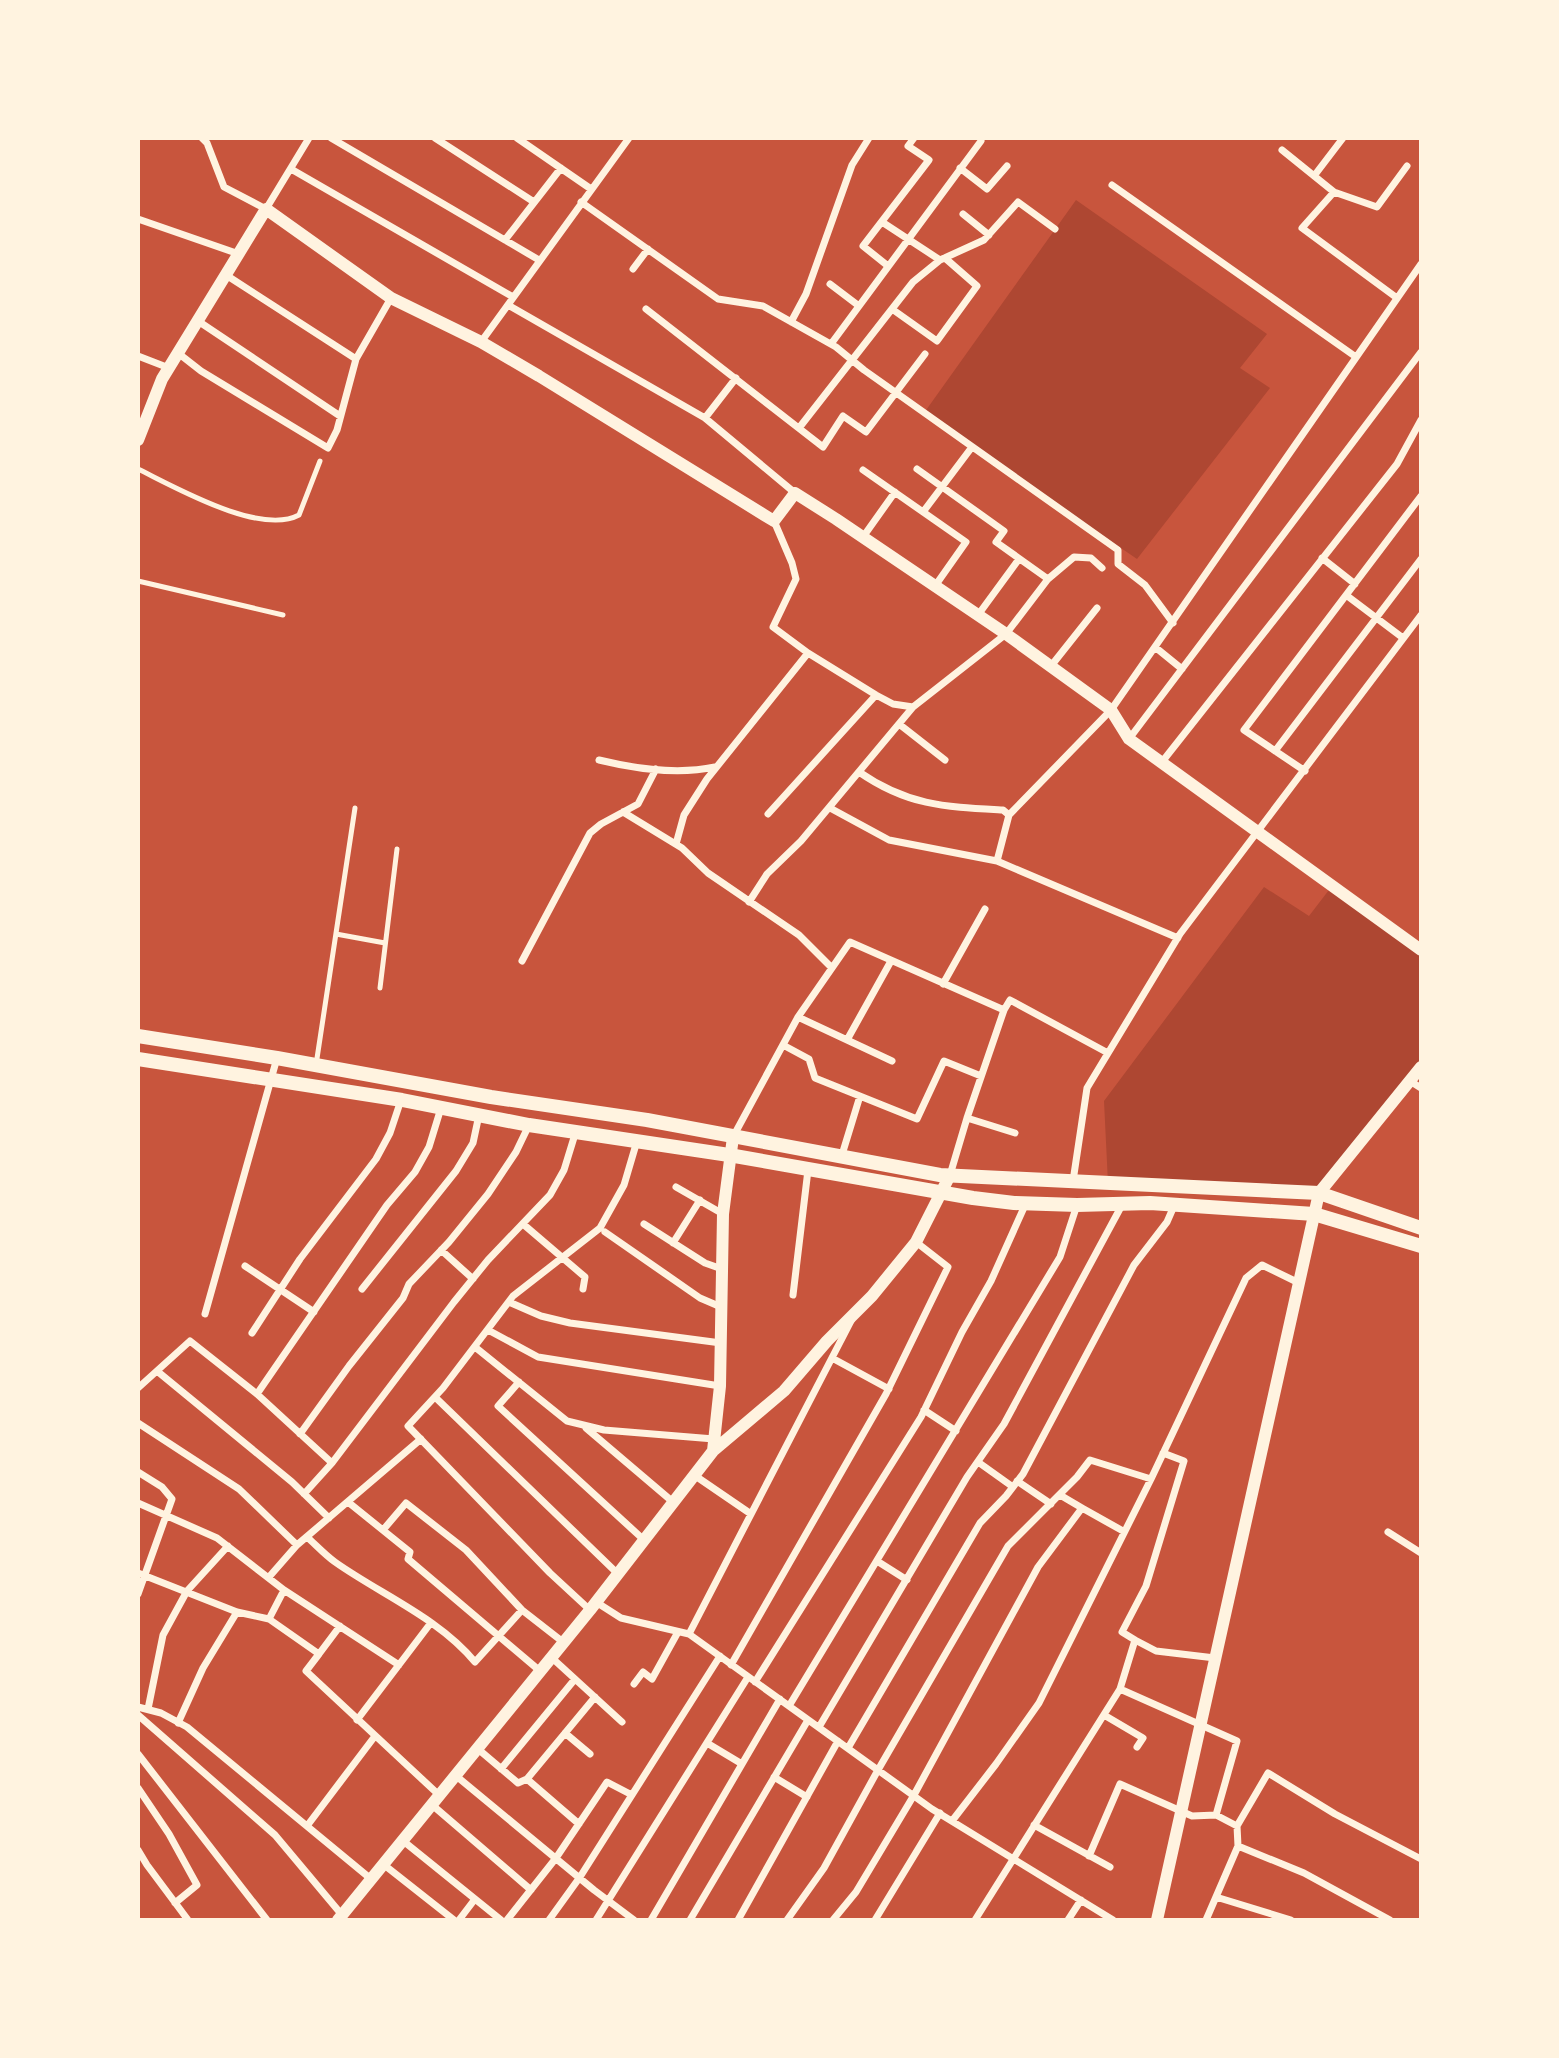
<svg xmlns="http://www.w3.org/2000/svg" width="1559" height="2058" font-family="Poppins,sans-serif">
  <rect width="100%" height="100%" fill="#c8553d"/>
  <path fill="#ae4732" d="M1076,200L1267,334L1240,368L1270,388L1137,559L924,413Z
    M1332,886L1421,950V1067L1319,1193L1108,1183L1104,1101L1264,887L1309,916Z"/>
  <g fill="none" stroke-linecap="round" stroke-linejoin="round">
    <path stroke="#fff3e0" stroke-width="5" d="M138,469C175,487 260,536 299,515L320,461
      M138,581L283,615
      M336,934L385,943
      M380,988L397,849
      M316,1065L355,808"/>
    <path stroke="#fff3e0" stroke-width="7" d="M202,138L207,143L224,187L266,209L309,138
      M331,138L539,260
      M435,138L534,202
      M517,138L591,189
      M1282,150L1334,192
      M960,168L987,189L1007,166
      M291,169L513,297
      M1314,176L1343,138
      M1112,185L1356,357
      M581,202L718,299L763,306L836,347L864,370L1118,550V564L1145,585L1173,623
      M963,214L989,235
      M138,219L239,254
      M882,222L940,260
      M505,240L561,168
      M888,266L863,246L929,160L908,146L914,138
      M633,269L648,249
      M226,275L356,359
      M830,284L859,306
      M1397,298L1302,228L1334,192L1377,207L1407,166
      M508,305L705,418L795,493
      M646,309L823,447L843,416L866,432L925,354
      M892,309L937,341L977,286L945,258
      M198,321L340,416
      M791,322L806,294L852,165L869,138
      M481,342L629,138
      M831,344L981,141
      M178,353L201,371L328,448L337,430L356,359L391,298
      M138,356L169,368
      M705,418L736,378
      M799,428L913,282L940,260L984,240L1018,202L1055,229
      M917,469L1004,531L996,542L1048,579
      M863,470L966,542L935,586
      M923,512L972,447
      M774,521L792,563L796,579L773,627L808,653L876,695L893,704L913,707L1006,634L1048,579L1074,557L1091,558L1102,568
      M863,537L895,492
      M1322,558L1355,584
      M1346,595L1403,638
      M978,615L1019,559
      M1155,647L1182,669
      M1051,666L1097,608
      M899,724L945,760
      M1129,739L1421,352
      M1275,751L1421,559
      M599,760C636,769 677,775 715,767
      M1162,762L1397,464L1421,420
      M1305,771L1244,730L1421,496
      M859,772C908,806 946,807 1003,810L1009,815
      M830,808L889,840L997,861L1178,938
      M623,812L682,848L708,873L799,935L832,968
      M768,814L876,695
      M676,844L684,815L707,779L808,653
      M997,861L1009,815L1111,710L1421,264
      M749,902L767,874L801,841L913,707
      M522,961L590,833L601,824L638,804L656,769
      M943,984L985,909
      M1004,1010L1010,1000L1108,1053
      M798,1017L892,1061
      M847,1040L891,961
      M783,1045L809,1059L815,1078L917,1119L944,1061L981,1076
      M1410,1081L1421,1088
      M967,1118L1015,1133
      M733,1137L798,1017L850,942L1004,1010L967,1118L950,1175
      M841,1158L860,1096
      M1073,1181L1087,1088L1180,934L1421,615
      M676,1187L723,1214
      M523,1224L585,1277L583,1289
      M644,1224L705,1263L722,1269
      M605,1232L700,1298L721,1307
      M673,1243L700,1200
      M441,1250L473,1279
      M245,1266L314,1312
      M362,1289L456,1171L473,1143L479,1115
      M793,1295L808,1170
      M509,1302L541,1316L570,1323L721,1343
      M205,1314L277,1058
      M488,1330L538,1357L720,1386
      M252,1333L300,1259L376,1159L390,1133L401,1100
      M475,1347L567,1421L604,1430L714,1439
      M832,1358L889,1389
      M157,1371L292,1482L329,1518
      M519,1382L498,1406L644,1540
      M138,1388L190,1341L257,1394L332,1463L304,1494
      M257,1394L387,1205L415,1172L429,1147L441,1108
      M435,1397L618,1574
      M924,1410L956,1431
      M138,1423L239,1489L297,1545
      M586,1428L673,1502
      M300,1434L349,1366L403,1298L409,1284L449,1242L488,1194L516,1152L529,1125
      M978,1462L1013,1487
      M332,1463L454,1302L488,1260L550,1195L564,1170L576,1131
      M138,1472L162,1487L172,1499L138,1594
      M694,1475L751,1514
      M1017,1481L1051,1504
      M348,1502L410,1552L408,1559L540,1671
      M138,1503L217,1538L284,1590L399,1665
      M1082,1508L1123,1531
      M383,1530L406,1503L466,1550L522,1610L563,1642
      M1388,1532L1421,1553
      M307,1537C316,1545 325,1555 335,1562C380,1594 439,1618 475,1662L522,1610
      M877,1561L907,1580
      M138,1573L237,1612L269,1619
      M269,1577L297,1545L421,1439
      M284,1590L269,1619L319,1654L306,1671L439,1795
      M596,1602L621,1618L689,1634L932,1809L1113,1920
      M590,1610L550,1573L408,1426L443,1388L513,1296L600,1228L624,1185L637,1141
      M689,1634L851,1321
      M1135,1640L1156,1651L1215,1658
      M319,1654L340,1626
      M551,1657L622,1722
      M731,1665L886,1394L948,1267L916,1242
      M755,1682L921,1417L962,1332L991,1281L1026,1203
      M634,1684L643,1672L652,1679L678,1632
      M1120,1689L1237,1741L1216,1815
      M789,1706L1060,1257L1077,1205
      M138,1707L161,1713L187,1727L371,1879
      M148,1709L163,1635L187,1591L228,1546
      M138,1715L275,1835L342,1915
      M1104,1715L1143,1738L1137,1747
      M357,1720L430,1624
      M178,1723L203,1668L237,1612
      M819,1727L967,1477L1004,1424L1122,1205
      M565,1733L590,1754
      M707,1743L742,1764
      M848,1748L980,1523L1006,1496L1023,1474L1134,1265L1167,1222L1174,1206
      M478,1749L518,1783L527,1779L579,1824
      M138,1754L267,1920
      M501,1769L575,1679
      M455,1775L594,1890L634,1920
      M774,1777L807,1797
      M527,1779L595,1697
      M138,1788L169,1834L197,1885L175,1903
      M431,1804L531,1890
      M952,1821L996,1764L1039,1703L1151,1479L1246,1278L1262,1265L1299,1283
      M1034,1825L1110,1867
      M307,1826L375,1736
      M402,1840L501,1920
      M1238,1846L1304,1873L1390,1920
      M138,1850L147,1865L188,1920
      M1089,1856L1120,1784L1192,1816L1216,1815L1237,1826
      M383,1864L454,1920
      M1216,1897L1291,1920
      M459,1920L475,1899
      M507,1920L556,1858L607,1782L632,1795
      M549,1920L580,1877L720,1656
      M596,1920L748,1677
      M651,1920L780,1699
      M690,1920L808,1720
      M738,1920L838,1741
      M787,1920L824,1868L878,1770L1008,1546L1077,1477L1090,1460L1151,1479
      M833,1920L856,1892L914,1795L1038,1567L1082,1508L1060,1495
      M875,1920L940,1813
      M975,1920L1120,1689L1135,1640L1122,1632L1146,1586L1184,1461L1163,1453
      M1068,1920L1081,1900
      M1206,1920L1238,1846L1237,1826L1268,1773L1335,1814L1421,1859"/>
    <path stroke="#fff3e0" stroke-width="12" d="M138,440L162,379L266,209L391,298L481,342L539,376L774,521L795,493L836,519L1006,634L1111,710L1129,739L1421,950
      M713,1451L784,1391L827,1341L872,1296L916,1242L950,1175
      M338,1920L590,1610L713,1451L720,1386L723,1214L733,1137
      M1157,1920L1319,1193L1421,1067"/>
    <path stroke="#fff3e0" stroke-width="14" d="M138,1036L277,1058L491,1097L647,1120L940,1175L1319,1193L1421,1228
      M138,1059L402,1100L529,1125L729,1155L973,1198L1014,1203L1077,1205L1150,1203L1314,1214L1421,1246"/>
  </g>
  <rect width="1559" height="2058" fill="none" stroke="#fff3e0" stroke-width="280"/>
</svg>
